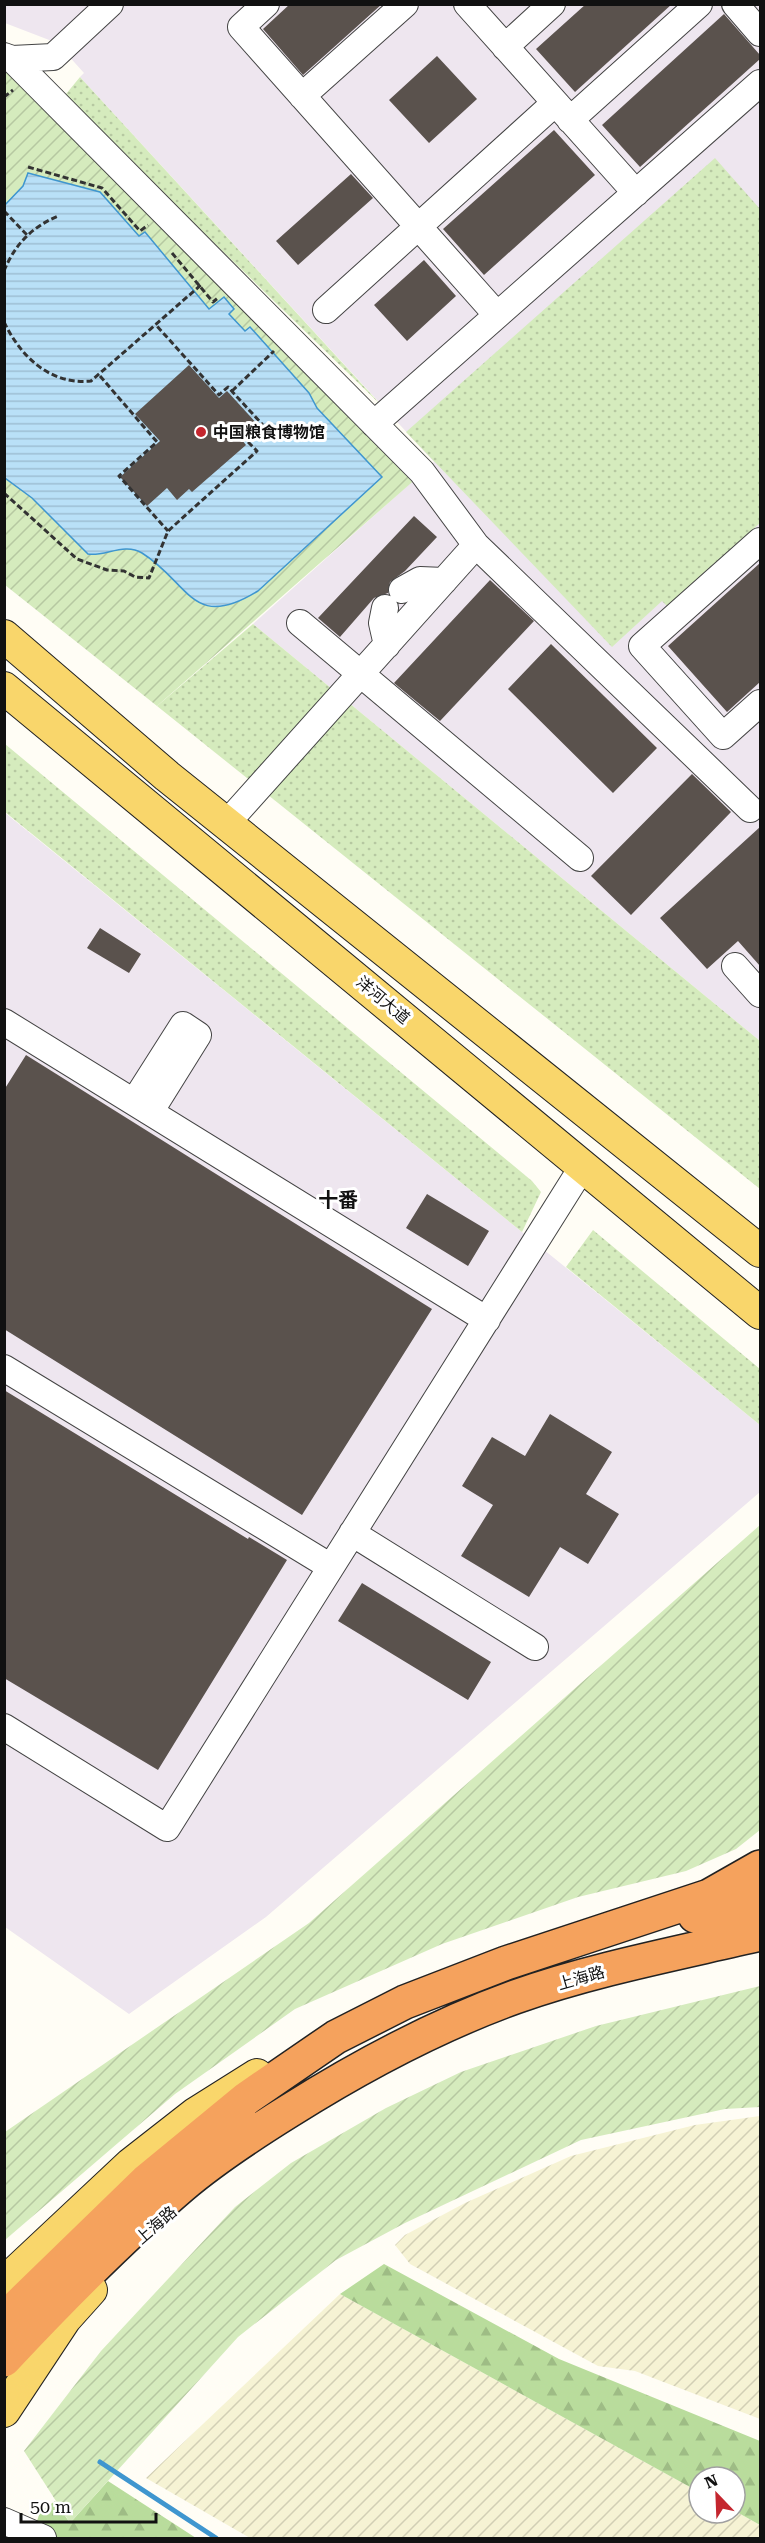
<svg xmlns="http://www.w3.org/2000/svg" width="765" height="2543" font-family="'Roboto Serif','Noto Sans SC',serif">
  <defs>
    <pattern id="farmland-furrows" width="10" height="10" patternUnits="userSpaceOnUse" patternTransform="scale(1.5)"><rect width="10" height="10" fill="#f6f3d4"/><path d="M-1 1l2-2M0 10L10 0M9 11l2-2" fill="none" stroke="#d2cfb5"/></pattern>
    <pattern id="grass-dots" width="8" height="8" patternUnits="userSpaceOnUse" patternTransform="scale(1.5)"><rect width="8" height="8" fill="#d5ebbd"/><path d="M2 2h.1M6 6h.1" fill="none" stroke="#b6c8a1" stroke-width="1.8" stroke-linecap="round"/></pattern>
    <pattern id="forest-firs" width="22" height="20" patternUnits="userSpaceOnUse" patternTransform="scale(1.5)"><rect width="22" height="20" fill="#b9dc9c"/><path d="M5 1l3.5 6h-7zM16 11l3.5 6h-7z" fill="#9ebc85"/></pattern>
    <pattern id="garden-furrows" width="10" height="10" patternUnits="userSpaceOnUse" patternTransform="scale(1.5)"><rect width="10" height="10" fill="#d5ebbd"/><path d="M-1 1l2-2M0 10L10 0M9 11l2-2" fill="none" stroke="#b6c8a1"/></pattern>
    <pattern id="water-rules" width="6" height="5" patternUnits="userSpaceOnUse" patternTransform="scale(1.5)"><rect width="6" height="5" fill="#b9e0f7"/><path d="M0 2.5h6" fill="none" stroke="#9ebfd3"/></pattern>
  </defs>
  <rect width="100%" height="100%" fill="#fffdf5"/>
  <path fill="#eee6ef" d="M4,5H760V1041L253,624L434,462L80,77L84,73L57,43L5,23Z
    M4,812L760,1425V1492L266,1917L129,2014L5,1927Z"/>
  <path fill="url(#farmland-furrows)" d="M760,2116V2419L635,2371L598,2366L410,2264L395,2245L405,2235L465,2203L571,2156L695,2125Z
    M340,2294L699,2492V2513L735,2511L760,2525V2538H250L146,2478Z"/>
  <path fill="url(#grass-dots)" d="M80,77L382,406L69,102L66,94Z
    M715,158L760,209V523L667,606L662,601L612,647L406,432Z
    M253,624L760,1041V1189L157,706Z
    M5,744L532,1181L541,1192L522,1232L5,812Z
    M593,1230L760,1369V1425L566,1267Z"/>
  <path fill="url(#forest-firs)" d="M384,2264L559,2359L760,2441V2525L735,2511V2477H699V2492L340,2294Z
    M108,2481L196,2538H58L44,2532L36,2524L40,2512L55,2501L70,2523Z"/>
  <path fill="url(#garden-furrows)" d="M4,71L14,77L418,477L157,706L5,585Z
    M760,1525V1830L736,1849L686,1871L578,1897L442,1944L295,2009L175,2094L5,2240V2132L309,1923Z
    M760,1986V2107L725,2109L581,2140L405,2223L336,2260L238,2337L70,2523L24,2451L101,2351L235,2207L291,2163L386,2108L461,2072L596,2026Z"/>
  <path fill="url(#water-rules)" stroke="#3f96cf" stroke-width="1.5" d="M28,173L100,192L139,236L145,232L209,309L224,297L234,309L229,314L245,331L250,327L309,393L317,408L382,477L258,591C192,632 190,583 142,553C124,542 105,557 88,554L32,498L5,478L4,206L23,186Z"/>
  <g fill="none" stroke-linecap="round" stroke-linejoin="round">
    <path stroke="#3f96cf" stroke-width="5" d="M100,2462L216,2538"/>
  </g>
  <path fill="#5a524d" d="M290,4H382L303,75L263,29Z
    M586,4H672L575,92L536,49Z
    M724,14L760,55V59L640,167L602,125Z
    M437,56L477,99L429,143L389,100Z
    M554,130L595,175L484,275L443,229Z
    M351,174L373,198L298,265L276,241Z
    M424,260L456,296L407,341L374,305Z
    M189,365L219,398L227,391L258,425L242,440L246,445L192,492L189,489L177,500L167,488L147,506L120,477L160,441L135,414Z
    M414,516L437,537L405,571L390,582L388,593L374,598L340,637L318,618Z
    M760,563V682L727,712L668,646Z
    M490,580L534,621L440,721L394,683Z
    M551,644L657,748L613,793L508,689Z
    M692,774L731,812L631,915L591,876Z
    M760,827V966L738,941L707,969L660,918Z
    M100,928L141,954L129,973L87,948Z
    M26,1055L432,1309L302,1515L4,1329V1090Z
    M427,1194L489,1231L468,1266L406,1228Z
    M4,1390L248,1539L249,1537L287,1560L158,1770L4,1678Z
    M550,1414L612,1452L586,1494L619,1514L588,1564L560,1547L529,1597L461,1556L493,1505L462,1486L492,1437L525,1456Z
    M362,1583L491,1662L468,1700L338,1621Z"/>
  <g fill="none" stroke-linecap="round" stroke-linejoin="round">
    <g stroke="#444" stroke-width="28">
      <path id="minor" d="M266,4L241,27L497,315
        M467,4L636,193
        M735,4L760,33
        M505,47L552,4
        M4,56L12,59L53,57L110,4
        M12,59L422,472L476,545L750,809
        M302,96L405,4
        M570,120L699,4
        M326,310L555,103
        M374,424L760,83
        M760,541L642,646L723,736L760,703
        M402,590L420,580L444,581
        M385,608L382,623L387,645
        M300,623L580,858
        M226,824L476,545
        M735,966L760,994
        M4,1022L487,1320
        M134,1102L183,1025L198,1035L150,1112
        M4,1368L331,1567
        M352,1533L535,1647
        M4,1727L167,1828L583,1166
        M4,2521L43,2538"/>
    </g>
    <g stroke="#222" stroke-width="34">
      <path id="major" d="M4,636L167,776L760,1251
        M4,688L760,1313
        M4,2283L131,2164L195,2114L257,2075
        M4,2411L65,2319L91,2290"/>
    </g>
    <g stroke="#222" stroke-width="36">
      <path id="highway" d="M695,1916L760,1901
        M4,2319L146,2181L247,2098L336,2037L405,2002L506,1963L709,1896L760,1867
        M4,2360C61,2299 119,2240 182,2186C215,2158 252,2134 289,2111C362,2065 435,2026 515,1997C594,1969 679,1953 760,1934"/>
    </g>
    <path stroke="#333" stroke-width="3" stroke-dasharray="6 3" stroke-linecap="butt" d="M4,97L13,90
      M28,167L102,188L140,231L148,225
      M4,211L27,235
      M172,253L213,302L219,297
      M4,271C15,244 32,227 58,216
      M100,376L157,442L119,476L168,531
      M232,391L274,351
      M4,493L77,559L107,570L124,571L135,577L149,578L168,531L257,451L246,440L262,424L228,387L219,395L156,325"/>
    <use href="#minor" stroke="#fff" stroke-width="26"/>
    <use href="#major" stroke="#f9d66b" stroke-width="32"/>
    <use href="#highway" stroke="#f5a25d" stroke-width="33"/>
    <path stroke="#333" stroke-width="3" stroke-dasharray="6 3" stroke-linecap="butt" d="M4,322C21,357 50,385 91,381L202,284"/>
  </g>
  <circle fill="#c4262e" stroke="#fff" stroke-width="2" cx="201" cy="432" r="6"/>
  <g text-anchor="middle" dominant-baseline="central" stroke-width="6" stroke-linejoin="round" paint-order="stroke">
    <g font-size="16" font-weight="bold" fill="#111" stroke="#fff" text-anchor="start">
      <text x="213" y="432">中国粮食博物馆</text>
    </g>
    <g font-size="16" fill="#111" stroke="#fff">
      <text transform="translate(383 1000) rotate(40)">洋河大道</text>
      <text transform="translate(581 1978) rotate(-16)">上海路</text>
      <text transform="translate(156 2225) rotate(-41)">上海路</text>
    </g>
    <g font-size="20" font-weight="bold" fill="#111" stroke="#fff">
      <text x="338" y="1200">十番</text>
    </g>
  </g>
  <rect width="765" height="2543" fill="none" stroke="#111111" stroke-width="12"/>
  <g transform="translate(717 2495) rotate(337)"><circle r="28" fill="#ffffff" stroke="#a0a0a0" stroke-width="1.5"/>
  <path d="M0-4.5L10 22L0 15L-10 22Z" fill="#c4262e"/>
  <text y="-9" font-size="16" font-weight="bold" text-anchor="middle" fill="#111111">N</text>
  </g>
  <path d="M21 2513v9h135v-9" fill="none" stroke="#111111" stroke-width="3"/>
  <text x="30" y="2513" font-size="18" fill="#111111" stroke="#ffffff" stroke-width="4.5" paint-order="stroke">50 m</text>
</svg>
